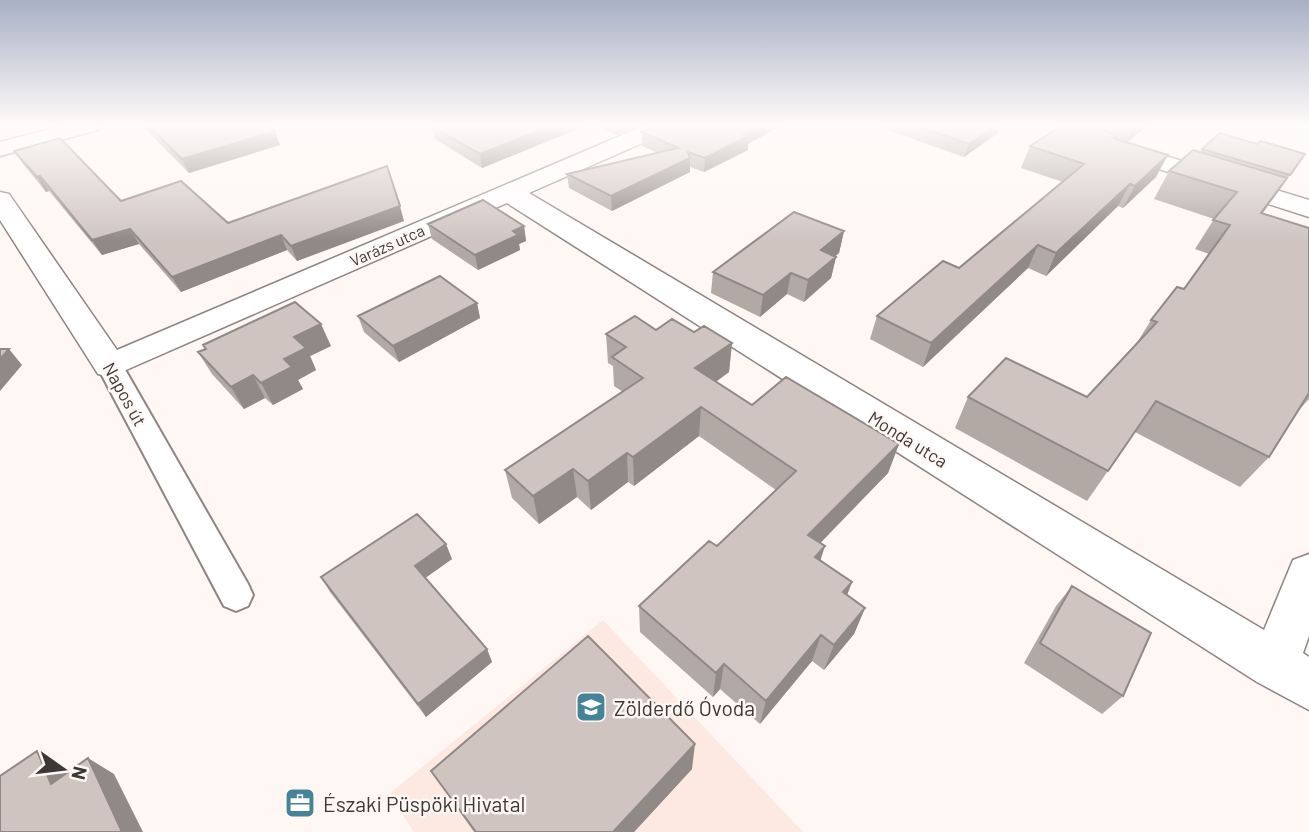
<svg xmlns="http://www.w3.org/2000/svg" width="1309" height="832" font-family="Barlow,sans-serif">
  <rect width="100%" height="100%" fill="#fef7f4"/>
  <path fill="#fde9e2" d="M603,620L803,832H414L389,794Z"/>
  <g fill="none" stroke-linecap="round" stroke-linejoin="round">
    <g stroke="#8e8480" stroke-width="4">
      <path id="pedestrian" d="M110,357L119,360L123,366L248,584L253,595L248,606L236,611L224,606L97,366L101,360Z"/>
    </g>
    <g stroke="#8e8480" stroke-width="3">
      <path id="minor" d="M65,125H101L98,130L0,156V142Z
        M646,125H675L672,130L529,193L1264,630L1293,560L1309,554V636L1303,653L1309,657V710L1257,682L507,203L110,377L98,374L0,220V192L9,194L117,350Z
        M1117,141L1309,200V217L1109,153L1105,148L1109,143Z"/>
    </g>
    <use href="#pedestrian" fill="#fff" fill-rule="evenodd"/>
    <use href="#minor" fill="#fff" fill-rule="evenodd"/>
  </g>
  <path fill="#b2a9a5" d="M143,125H267L280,145L189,173L145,129Z
    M434,125H580V128L482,168L435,139L431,126Z
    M594,125H640L616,135Z
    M873,125H1001L998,133L964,157Z
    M1063,125H1149L1127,142L1116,138L1115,139L1156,177L1123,208L1118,206L1046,276L1028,268L923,367L870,339L877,316L959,268L1063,182L1021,168L1030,146Z
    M642,132L748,144V150L704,172L690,167V172L612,211L569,188L567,174L658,153L642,146Z
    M1257,144L1305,154L1263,213L1309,228V399L1298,411L1269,457L1240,487L1135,432L1087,501L955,428L968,397H1087L1135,346L1151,320L1184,289L1209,254L1195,249L1214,219L1154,199L1169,171L1200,153L1202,149Z
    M14,151L121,201L228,223L404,221L297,261L287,250L181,292L139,244L102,255L49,191L46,192L24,165Z
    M428,224L524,226L526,241L519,244L520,250L478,270L432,239Z
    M844,231L839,253L835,256L836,257L831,278L804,302L787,294L760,317L711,293L713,272Z
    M477,303L480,318L399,362L364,332L358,316Z
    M656,330L694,332L732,343L729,372L716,382L752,405L899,444L888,473L820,543L821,560L852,582L847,595L865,608L854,634L824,670L812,661L760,724L720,689L713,697L640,632L639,606L717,546L776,490L699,436L634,486L628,482L591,510L577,497L539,524L512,498L505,470L623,392L614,386L613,366L608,363L606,334Z
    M203,345L331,346L310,356L316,370L298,380L303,389L273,405L265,398L244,409L212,374L198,352L205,349Z
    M452,559L425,578L487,649L492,662L426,717L330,592L321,577Z
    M1072,586L1123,696L1102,714L1024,663L1056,606Z
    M692,769L634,832H474L431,771Z"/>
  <path fill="#918986" d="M553,125H580V128L482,168L480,154Z
    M616,125H640L616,135Z
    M760,125H783L748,144V150L704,172L705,158Z
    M996,125H1001L998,133L964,157L969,144Z
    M1135,125H1149L1127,142Z
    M275,131L280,145L189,173L182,159Z
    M1168,155L1156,177L1123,208L1135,186Z
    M690,158V172L612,211L611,196Z
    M40,176L49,191L46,192L37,177Z
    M1130,184L1118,206L1046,276L1056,253Z
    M400,206L404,221L297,261L291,246Z
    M524,226L526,241L519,244L520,250L478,270L475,255L513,231Z
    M130,229L139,244L102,255L92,240Z
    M844,231L839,253L817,272L821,250Z
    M281,235L287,250L181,292L172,277Z
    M1038,245L1028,268L923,367L931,343Z
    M836,257L831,278L804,302L808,280Z
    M791,273L787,294L760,317L763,295Z
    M477,303L480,318L399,362L393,346Z
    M321,324L331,346L310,356L316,370L298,380L303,389L273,405L261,383L284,359L294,337Z
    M732,343L729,372L694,397L695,368Z
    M9,349L22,365L0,391V359Z
    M253,375L265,398L244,409L231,387Z
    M701,407L699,436L634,486L633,457Z
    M899,444L888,473L801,563L808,535Z
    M627,453L628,482L591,510L588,481Z
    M573,469L577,497L539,524L533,496Z
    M446,544L452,559L421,581L415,566Z
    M825,546L816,574L815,557Z
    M852,582L842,608L843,592Z
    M865,608L854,634L824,670L834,645Z
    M821,635L812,661L760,724L766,701Z
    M487,649L492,662L426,717L418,704Z
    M724,664L720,689L713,697L716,673Z
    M695,744L692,769L634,832H613Z
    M37,751L66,767L79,799L51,784Z
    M88,758L114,774L143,832H122Z"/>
  <path fill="#cfc4c0" stroke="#918986" stroke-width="2" d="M148,125H267L275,131L182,159Z
    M434,125H553L480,154L431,126Z
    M660,125H760L743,134L749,136L705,158L688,152L690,158L611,196L567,174L678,148L642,132Z
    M914,125H996L969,144Z
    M1063,125H1091L1092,127L1117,135L1113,138L1168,155L1135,186L1130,184L1056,253L1038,245L931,343L877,316L943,261L959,268L1084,164L1030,146Z
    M1220,133L1257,144L1261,141L1305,154L1290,175L1202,149Z
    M60,138L121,201L181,181L228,223L387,166L400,206L291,246L281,235L172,277L130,229L92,240L40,176L37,177L14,151Z
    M1193,150L1287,178L1261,213L1309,228V393L1269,457L1156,401L1108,471L968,397L1006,358L1087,397L1157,322L1151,320L1177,287L1184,289L1230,225L1213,220L1237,192L1169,171Z
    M483,200L524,226L513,231L518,235L475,255L428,224Z
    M794,212L844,231L821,250L836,257L808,280L791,273L763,295L713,272Z
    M440,276L477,303L393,346L358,316Z
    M295,302L321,324L294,337L306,348L284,359L292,367L261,383L253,375L231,387L198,352L206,349L203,345Z
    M635,316L656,330L672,319L694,332L704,326L732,343L695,368L752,405L786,377L899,444L808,535L825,546L815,557L852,582L843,592L865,608L834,645L821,635L766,701L724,664L716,673L639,606L709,541L717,546L796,471L701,407L633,457L627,453L588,481L573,469L533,496L505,470L643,378L612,357L626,347L606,334Z
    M0,349H9L0,359Z
    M417,514L446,544L415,566L487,649L418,704L321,577Z
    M1072,586L1151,633L1123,696L1040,643Z
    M588,636L695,744L613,832H476L431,771Z
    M37,751L51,784L88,758L122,832H0V776Z"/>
  <linearGradient id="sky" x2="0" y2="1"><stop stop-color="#a8b0c5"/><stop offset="0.52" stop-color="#fffbfa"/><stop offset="1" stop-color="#fffbfa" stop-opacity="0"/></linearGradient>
  <rect width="1309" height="241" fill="url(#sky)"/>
  <defs>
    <g id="school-square" transform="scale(1.575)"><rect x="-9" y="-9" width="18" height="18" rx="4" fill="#448398" stroke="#fef7f4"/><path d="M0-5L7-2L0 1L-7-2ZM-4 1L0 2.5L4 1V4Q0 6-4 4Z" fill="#fff"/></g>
    <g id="office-square" transform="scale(1.575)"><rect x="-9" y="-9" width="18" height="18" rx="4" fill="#448398" stroke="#fef7f4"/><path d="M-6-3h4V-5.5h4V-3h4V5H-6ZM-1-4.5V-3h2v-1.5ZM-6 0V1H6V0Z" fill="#fff"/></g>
  </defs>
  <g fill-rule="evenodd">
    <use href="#school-square" x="591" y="707"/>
    <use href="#office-square" x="300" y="803"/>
  </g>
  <g text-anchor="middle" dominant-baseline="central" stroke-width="5" stroke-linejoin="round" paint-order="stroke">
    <g font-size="16" fill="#3c3836" stroke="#fef7f4">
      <text transform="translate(387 245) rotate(-24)">Varázs utca</text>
    </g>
    <g font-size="18" fill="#3c3836" stroke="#fef7f4">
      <text transform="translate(125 394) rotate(61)">Napos út</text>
      <text transform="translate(908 439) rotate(32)">Monda utca</text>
    </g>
    <g font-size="21" fill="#3c3836" stroke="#fef7f4" text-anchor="start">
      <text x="614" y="707">Zölderdő Óvoda</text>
      <text x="323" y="803">Északi Püspöki Hivatal</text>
    </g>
  </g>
  <g transform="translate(63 769) rotate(104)" stroke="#fef7f4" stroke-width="5" paint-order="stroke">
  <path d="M0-5L12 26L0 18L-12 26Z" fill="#3c3836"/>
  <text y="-10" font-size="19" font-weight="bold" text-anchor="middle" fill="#3c3836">N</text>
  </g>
</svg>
